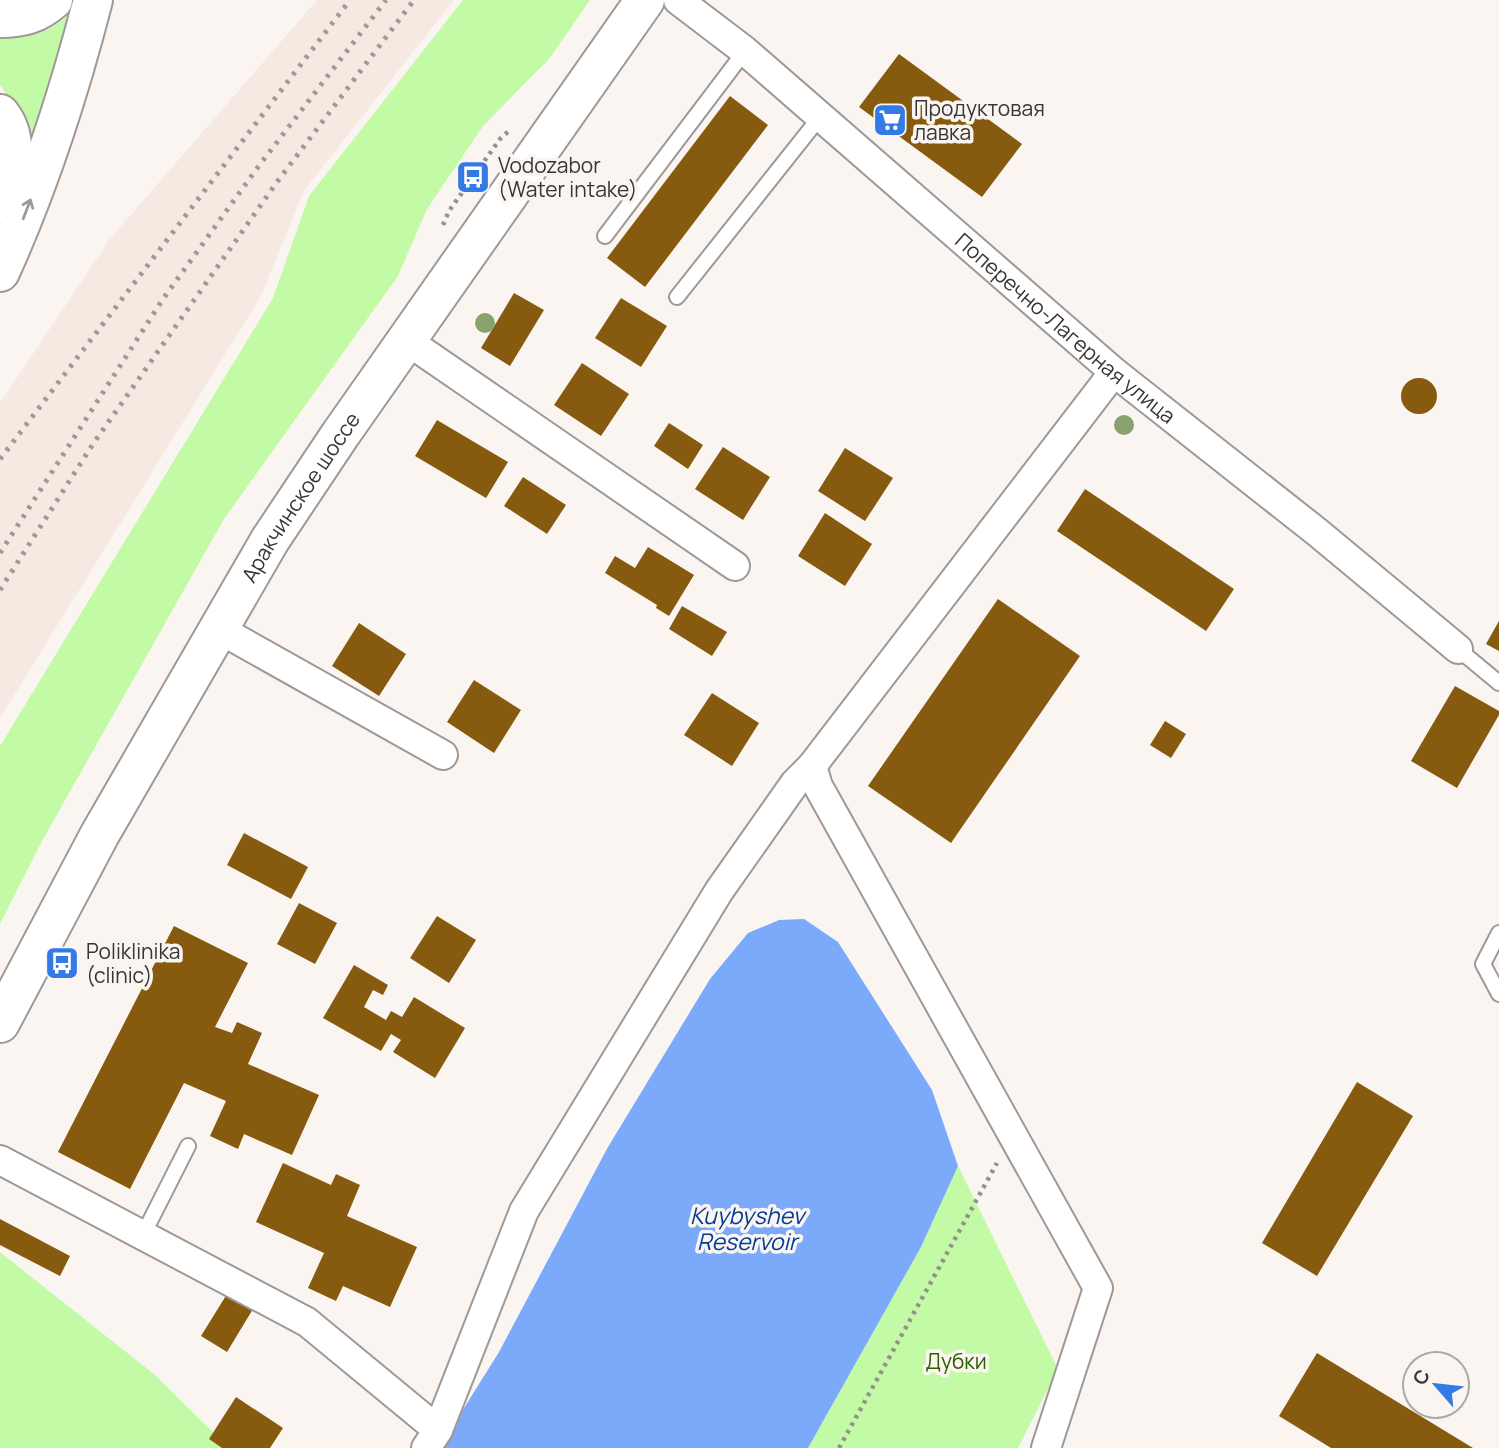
<svg xmlns="http://www.w3.org/2000/svg" width="1499" height="1448" font-family="Manrope,sans-serif">
  <rect width="100%" height="100%" fill="#fbf5f2"/>
  <path fill="#f5e9e1" d="M317,0H454L303,192L261,296L0,718V403L110,239Z"/>
  <path fill="#c3faa5" d="M463,0H590L549,59L483,126L427,209L398,276L224,519L42,841L0,924V746L273,298L309,196Z
    M72,11L30,151L17,109L0,85V35C29,37 51,34 72,11Z
    M958,1166L1058,1369L1018,1448H808L921,1247Z
    M0,1252L155,1375L229,1448H0Z"/>
  <path fill="#7caafa" d="M804,919L838,942L932,1090L958,1166L921,1247L808,1448H439L499,1352L608,1147L710,979L748,933L779,920Z"/>
  <path fill="#865b0f" d="M899,54L1022,144L982,197L859,107Z
    M730,96L768,125L645,287L607,258Z
    M514,293L544,310L510,366L481,348Z
    M621,298L667,326L641,367L595,338Z
    M582,363L629,394L601,436L554,405Z
    M1401 396a18 18 0 1 1 36 0a18 18 0 1 1-36 0Z
    M437,420L508,462L486,498L415,456Z
    M669,423L703,445L688,469L654,446Z
    M723,447L770,477L743,520L695,489Z
    M845,448L893,478L865,521L818,491Z
    M523,477L566,505L547,534L504,506Z
    M1085,489L1234,589L1206,631L1057,531Z
    M825,513L872,544L845,586L798,556Z
    M648,547L694,575L669,616L656,608L657,605L605,573L615,556L635,568Z
    M998,599L1080,656L951,843L868,786Z
    M682,606L727,632L712,656L669,629Z
    M1499,621V651L1486,644Z
    M359,623L406,654L379,696L332,666Z
    M474,680L521,710L494,753L447,722Z
    M1455,686L1499,711V715L1457,788L1411,761Z
    M712,693L759,723L732,766L684,735Z
    M1165,721L1186,734L1171,758L1150,745Z
    M244,833L308,867L291,899L227,865Z
    M299,903L337,923L315,964L277,944Z
    M437,916L476,940L449,983L410,958Z
    M174,926L248,963L215,1027L232,1033L237,1022L262,1033L248,1064L319,1095L292,1155L244,1134L238,1149L210,1136L226,1101L184,1083L130,1189L58,1152Z
    M354,965L388,985L383,995L373,990L364,1007L386,1020L391,1011L402,1017L414,997L465,1028L435,1078L393,1052L401,1040L391,1034L381,1051L323,1018Z
    M1357,1082L1413,1116L1317,1276L1262,1243Z
    M283,1163L331,1185L336,1174L360,1185L347,1216L417,1247L390,1307L343,1286L336,1301L308,1288L324,1253L256,1222Z
    M0,1219L70,1256L60,1276L0,1245Z
    M227,1294L253,1309L227,1352L201,1336Z
    M1317,1353L1473,1448H1331L1279,1416Z
    M236,1397L283,1428L270,1448H222L209,1439Z"/>
  <g fill="none" stroke-linecap="round" stroke-linejoin="round">
    <g stroke="#9e9996" stroke-width="18">
      <path id="lane" d="M605,236L745,51
        M677,297L820,117
        M1458,649L1499,683
        M1499,933L1483,964L1499,994
        M143,1235L188,1146"/>
    </g>
    <g stroke="#9e9996" stroke-width="32">
      <g id="street">
        <path id="s1" d="M678,0L745,51L1114,372L1317,532L1458,649"/>
        <path d="M406,340L735,566"/>
        <path d="M217,628L443,755"/>
        <path d="M812,766L818,786L1098,1288L1046,1448"/>
        <path d="M0,1160L307,1322L438,1430L426,1448"/>
        <path d="M438,1430L524,1211L719,891L795,783L812,766L1114,372"/>
      </g>
    </g>
    <g stroke="#9e9996" stroke-width="42">
      <g id="secondary">
        <path d="M0,18C22,18 37,14 53,0"/>
        <path d="M0,114C21,140 11,176 0,204"/>
        <path d="M0,272C40,184 69,93 93,0"/>
        <path id="s2" d="M0,1023L100,834L270,540L340,435L645,0"/>
      </g>
    </g>
    <path stroke="#95918f" stroke-width="4.5" stroke-dasharray="3.5 5" stroke-linecap="butt" d="M443,225L449,211L500,139L510,130
      M839,1448L997,1163"/>
    <use href="#lane" stroke="#fff" stroke-width="14"/>
    <use href="#street" stroke="#fff" stroke-width="28"/>
    <use href="#secondary" stroke="#fff" stroke-width="38"/>
    <path stroke="#9e9a98" stroke-width="5" stroke-dasharray="3.5 7" stroke-linecap="butt" d="M0,459L350,0
      M0,553L163,299L258,167L386,0
      M0,590L93,444L277,182L414,0"/>
  </g>
  <g fill="#8aa26e">
    <circle cx="485" cy="323" r="10"/>
    <circle cx="1124" cy="425" r="10"/>
  </g>
  <defs><path id="oneway-shaft" d="M-6 0H5M1.5-3L5.5 0L1.5 3" fill="none" stroke-width="1.6" stroke-linecap="round" stroke-linejoin="round" transform="scale(1.75)"/></defs>
  <use stroke="#9c9a9a" href="#oneway-shaft" transform="translate(27 209) rotate(-69)"/>
  <defs>
    <g id="supermarket-square" transform="scale(1.75)"><rect x="-9" y="-9" width="18" height="18" rx="4" fill="#337ae7" stroke="#fbf5f2"/><path d="M-6-5.5h2.5l.6 2H6L4.5 2H-2.5L-4.4-4H-6ZM-1.5 3.2a1.3 1.3 0 1 0 .1 0ZM3 3.2a1.3 1.3 0 1 0 .1 0Z" fill="#fff"/></g>
    <g id="bus-square" transform="scale(1.75)"><rect x="-9" y="-9" width="18" height="18" rx="4" fill="#337ae7" stroke="#fbf5f2"/><path d="M-5-6H5V4H4V6H2V4H-2V6H-4V4H-5ZM-3.5-4V0h7V-4ZM-3.5 1.2v1.5H-2V1.2ZM2 1.2v1.5H3.5V1.2Z" fill="#fff"/></g>
  </defs>
  <g fill-rule="evenodd">
    <use href="#supermarket-square" x="890" y="120"/>
    <use href="#bus-square" x="473" y="177"/>
    <use href="#bus-square" x="62" y="963"/>
  </g>
  <g text-anchor="middle" dominant-baseline="central" stroke-width="7" stroke-linejoin="round" paint-order="stroke">
    <g font-size="21" fill="#383635" stroke="#fbf5f2" text-anchor="start">
      <text x="914" y="108">Продуктовая<tspan x="914" dy="24">лавка</tspan></text>
      <text x="498" y="165">Vodozabor<tspan x="498" dy="24">(Water intake)</tspan></text>
      <text x="86" y="951">Poliklinika<tspan x="86" dy="24">(clinic)</tspan></text>
    </g>
    <g font-size="21" fill="#383635" stroke="#fbf5f2">
      <text stroke="none"><textPath href="#s1" startOffset="508">Поперечно-Лагерная улица</textPath></text>
      <text stroke="none"><textPath href="#s2" startOffset="606">Аракчинское шоссе</textPath></text>
    </g>
    <g font-size="21" fill="#2e5e02" stroke="#fbf5f2">
      <text x="956" y="1361">Дубки</text>
    </g>
    <g font-size="23" font-style="italic" fill="#063c96" stroke="#fbf5f2">
      <text x="747" y="1215">Kuybyshev<tspan x="747" dy="26">Reservoir</tspan></text>
    </g>
  </g>
  <g transform="translate(1436 1385) rotate(298)"><circle r="33" fill="#fbf5f2" stroke="#ada9a6" stroke-width="2"/>
  <path d="M0-5L12 26L0 18L-12 26Z" fill="#337ae7"/>
  <text y="-10" font-size="19" font-weight="bold" text-anchor="middle" fill="#383635">С</text>
  </g>
</svg>
